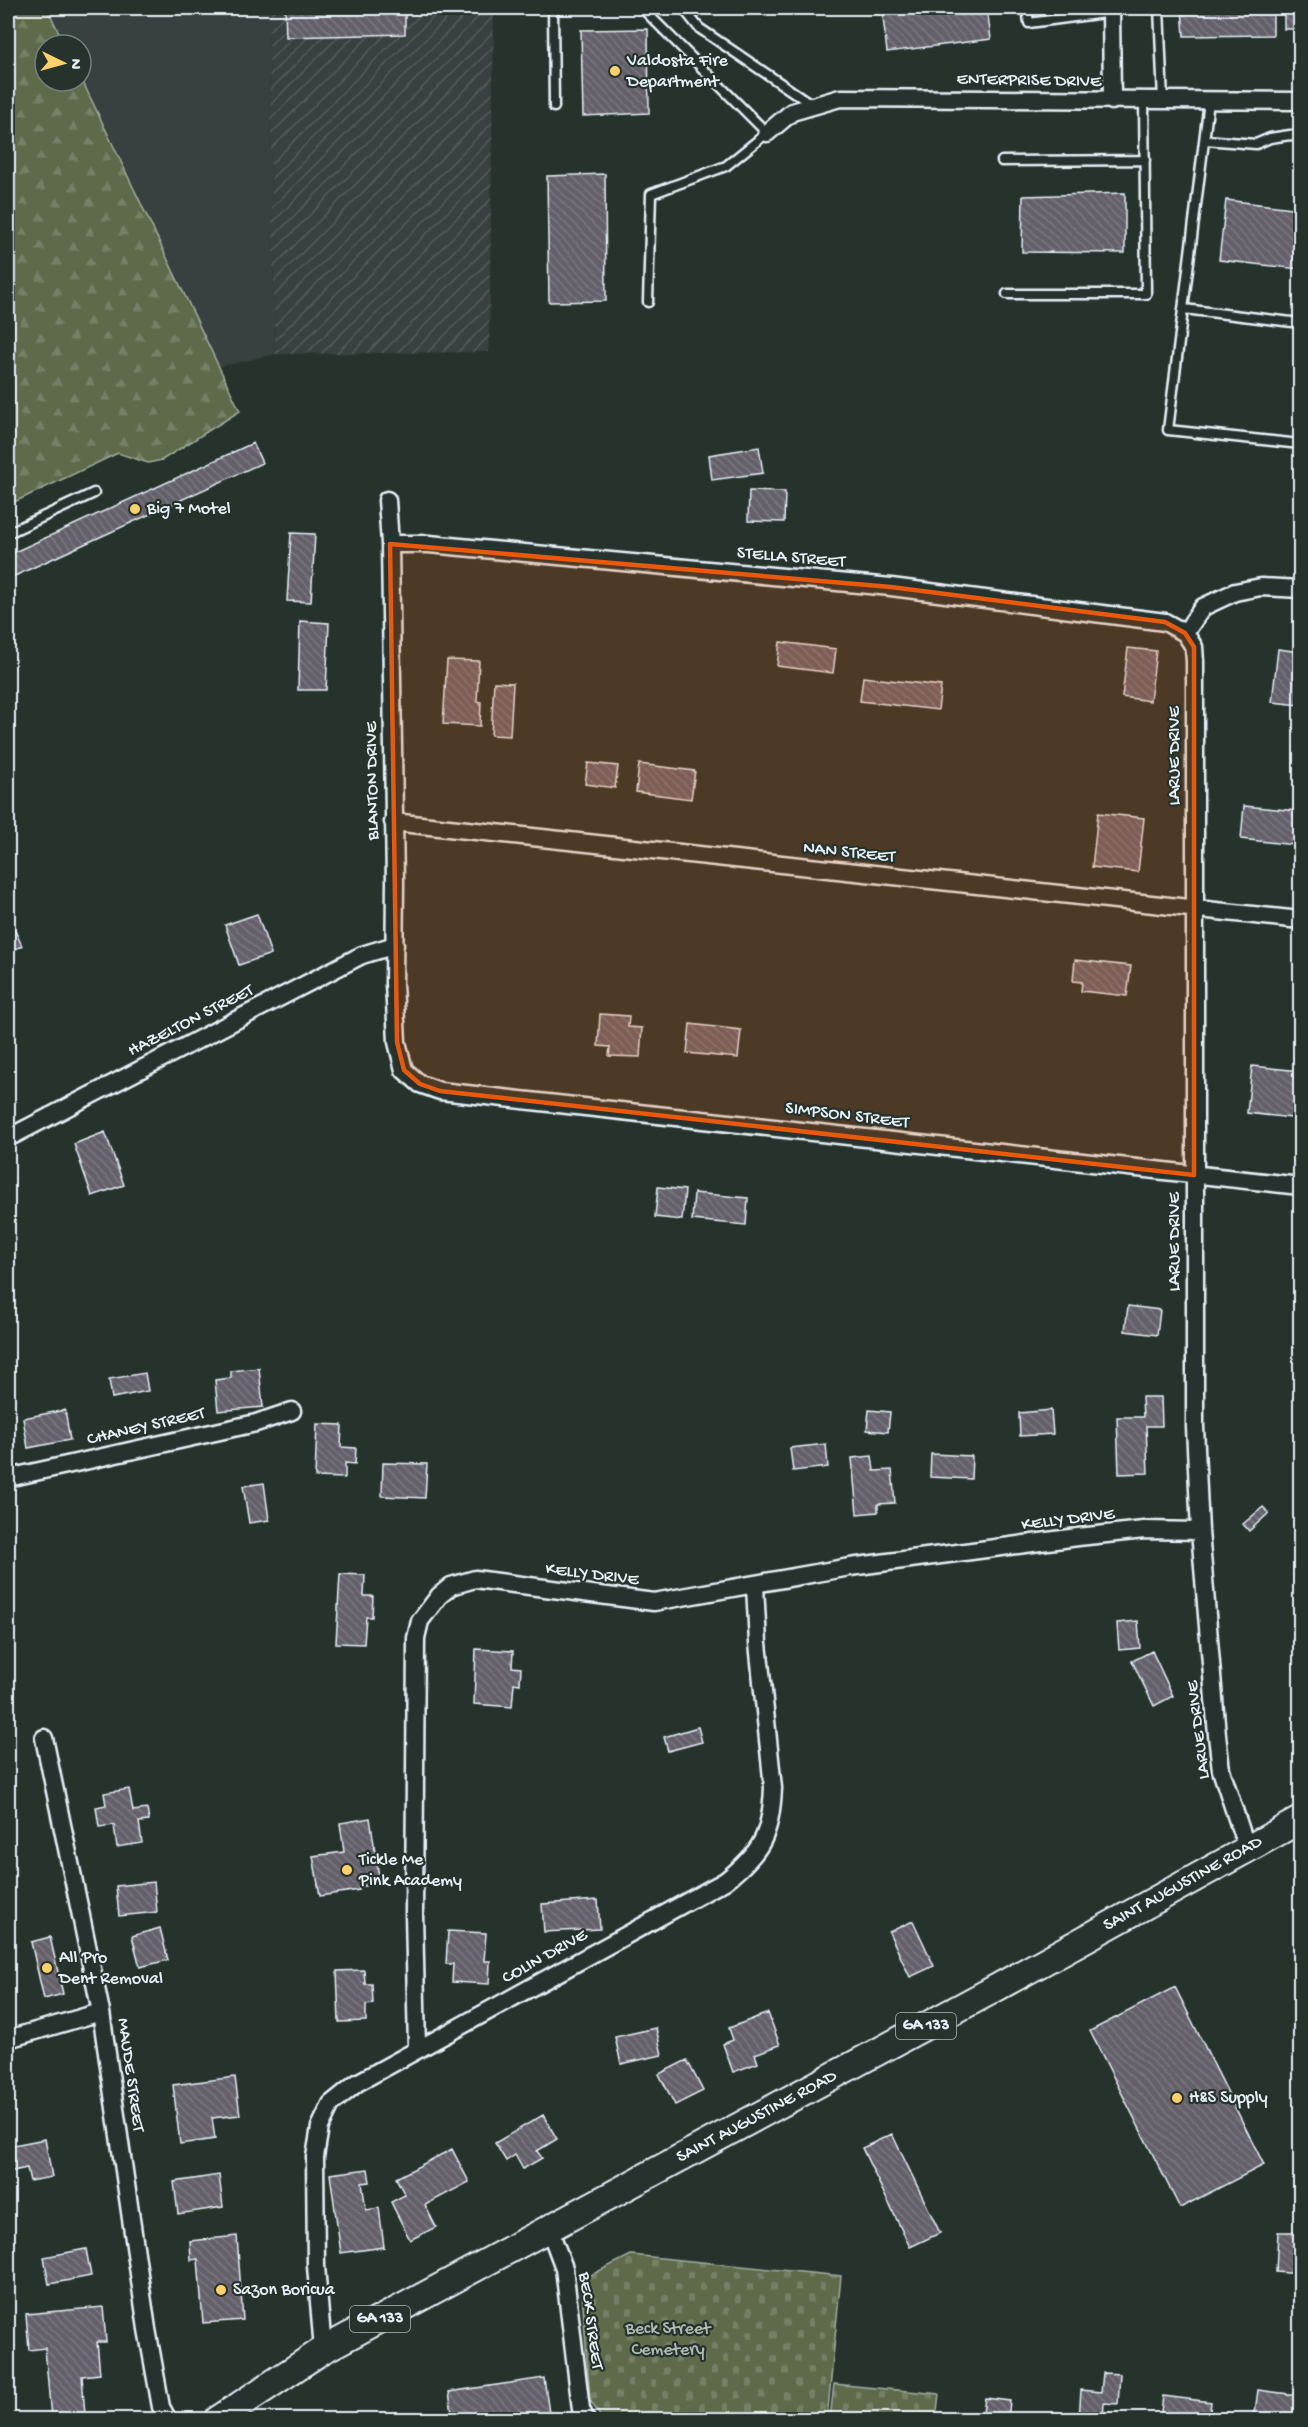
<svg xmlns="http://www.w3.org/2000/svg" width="1308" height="2427" font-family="'Gochi Hand',sans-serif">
  <defs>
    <pattern id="industrial-furrows" width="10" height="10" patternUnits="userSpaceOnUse" patternTransform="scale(1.5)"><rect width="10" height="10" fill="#394040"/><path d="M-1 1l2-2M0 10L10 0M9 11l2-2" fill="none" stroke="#565c5c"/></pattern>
    <pattern id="forest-firs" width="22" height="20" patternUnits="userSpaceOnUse" patternTransform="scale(1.5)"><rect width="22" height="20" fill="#5e6a4b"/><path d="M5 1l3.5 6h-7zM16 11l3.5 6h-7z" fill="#758066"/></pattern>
    <pattern id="cemetery-stones" width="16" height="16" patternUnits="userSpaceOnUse" patternTransform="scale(1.5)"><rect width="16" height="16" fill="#5e6a4b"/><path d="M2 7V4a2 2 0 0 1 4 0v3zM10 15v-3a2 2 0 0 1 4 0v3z" fill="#758066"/></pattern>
    <pattern id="building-back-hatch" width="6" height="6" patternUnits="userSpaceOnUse" patternTransform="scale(1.5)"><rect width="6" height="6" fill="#64606b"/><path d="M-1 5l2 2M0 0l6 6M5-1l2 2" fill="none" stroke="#7a7781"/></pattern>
  </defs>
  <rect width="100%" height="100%" fill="#26332d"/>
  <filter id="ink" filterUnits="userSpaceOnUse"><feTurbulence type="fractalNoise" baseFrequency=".0167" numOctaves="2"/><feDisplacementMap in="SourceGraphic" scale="12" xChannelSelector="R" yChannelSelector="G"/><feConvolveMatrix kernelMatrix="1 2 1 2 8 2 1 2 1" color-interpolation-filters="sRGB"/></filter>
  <g filter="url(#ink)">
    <path fill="#394040" d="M47,8H268L275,354L219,367L81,78V45H65Z"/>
    <path fill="url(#industrial-furrows)" d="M268,8H494L489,352L275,354Z"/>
    <path fill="url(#forest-firs)" stroke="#a3aea2" stroke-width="1.5" d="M8,8H47L65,45H45V81H81V78L240,411L162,460L148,463L118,453L8,505Z"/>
    <path fill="url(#cemetery-stones)" stroke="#a3aea2" stroke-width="1.5" d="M631,2255L841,2276L827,2419H602L590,2400L581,2280Z
      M834,2384L939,2394L936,2419H830Z"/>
    <path fill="url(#building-back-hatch)" stroke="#e8f1f8" stroke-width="1.5" d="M285,8H405V34L286,37Z
      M882,8H987L991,39L887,52Z
      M1182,8H1273V35L1184,36Z
      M1284,8H1300V29H1284Z
      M648,29L649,113L583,116L581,30Z
      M605,174L606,301L549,302L547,176Z
      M1125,193V253L1022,252L1023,196Z
      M1226,200L1300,209V269L1219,260Z
      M253,443L262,463L8,579V555Z
      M759,447L763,473L712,480L709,455Z
      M749,491L785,492L784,522L748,521Z
      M291,533L315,534L311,602L287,601Z
      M300,621L329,623L326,690H298Z
      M780,642L836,649L833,673L777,666Z
      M1128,648L1156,651L1150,701L1122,697Z
      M1278,649L1300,652V705L1272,702Z
      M447,660L479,661L477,701L481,702L480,726L443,724Z
      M863,677L941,686L938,710L860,701Z
      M494,682L513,683L510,736L491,735Z
      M588,763L618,766L615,788L585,784Z
      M639,764L695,771L691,799L636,792Z
      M1244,806L1297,811L1294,845L1241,839Z
      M1098,813L1144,818L1138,872L1092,867Z
      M257,914L271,954L239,965L225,925Z
      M8,915L22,946L8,952Z
      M1075,960L1131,966L1127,996L1081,991L1082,982L1073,981Z
      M1300,980V1013H1297Z
      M600,1014L629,1016L628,1027L642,1028L640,1057L609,1056L610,1047L598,1046Z
      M690,1024L741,1030L738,1058L687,1053Z
      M1252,1066L1300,1071V1119L1247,1113Z
      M105,1132L124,1185L92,1196L74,1144Z
      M658,1187L685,1190L682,1220L655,1217Z
      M694,1193L748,1198L746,1225L692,1220Z
      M1128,1306L1160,1310L1157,1335L1125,1331Z
      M259,1368L263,1407L218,1411L215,1380L231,1378V1371Z
      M145,1373L148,1391L112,1398L109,1379Z
      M1142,1397H1161L1162,1426H1146L1148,1473L1119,1474L1117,1417H1143Z
      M65,1410L70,1440L28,1448L23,1418Z
      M869,1410L890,1412L888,1432L867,1430Z
      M1051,1410L1053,1434L1020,1436L1019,1413Z
      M317,1424L342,1425L341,1447L356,1448L355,1464L345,1463V1478L315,1477Z
      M826,1444L828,1467L793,1471L790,1448Z
      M931,1454L972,1456L971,1479L930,1477Z
      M872,1456L874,1471L892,1470L895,1503L878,1504V1512L857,1514L852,1458Z
      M383,1463L427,1464L425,1498L382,1496Z
      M264,1483L269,1520L249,1523L243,1486Z
      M1263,1507L1269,1513L1249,1531L1243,1524Z
      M340,1574L365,1575L364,1596H373L372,1617H366L364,1644L336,1643Z
      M1138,1621L1140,1648L1119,1650L1117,1623Z
      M476,1649L513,1651L512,1667L521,1668L520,1684L514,1683L512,1707L474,1704Z
      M1152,1651L1173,1696L1154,1706L1132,1661Z
      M698,1727L702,1742L668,1751L664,1737Z
      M129,1789L133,1811L147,1809L149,1821L139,1822L142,1843L117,1847L114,1825L99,1827L96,1807L106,1805L104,1793Z
      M370,1818L380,1883L359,1887V1890L320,1896L313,1856L344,1852L340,1823Z
      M154,1882L157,1912L119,1916L116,1886Z
      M598,1900L600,1929L544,1932L542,1904Z
      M913,1921L934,1966L910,1977L889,1932Z
      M160,1928L168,1960L140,1967L132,1936Z
      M448,1931L486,1933L484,1961H490L489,1984L452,1982L453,1964H446Z
      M50,1937L63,1994L44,1999L31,1942Z
      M364,1970L365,1984H372L373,2004L366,2005V2021L339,2022L337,1971Z
      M1175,1987L1264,2165L1180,2208L1090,2031Z
      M768,2013L780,2045L755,2054L758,2063L733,2072L723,2044L733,2040L729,2028Z
      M656,2028L662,2055L621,2064L615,2037Z
      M687,2060L703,2091L675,2105L659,2074Z
      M235,2077L240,2115L212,2118L215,2139L180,2144L173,2085Z
      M543,2115L557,2139L537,2151L542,2158L523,2169L515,2155L506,2161L495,2143Z
      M892,2134L940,2233L910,2247L862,2148Z
      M45,2139L52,2177L30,2181L27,2168L8,2172V2146Z
      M452,2149L469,2182L425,2205L436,2227L410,2240L391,2202L405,2195L396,2178Z
      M368,2169L370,2182L362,2183L366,2210L379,2208L384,2247L341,2253L330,2174Z
      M219,2175L223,2207L178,2214L174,2182Z
      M1278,2232H1296L1295,2245H1298L1300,2233V2274L1276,2272Z
      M237,2236L243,2320L203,2323L198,2259L191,2260L190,2241Z
      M86,2249L91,2276L49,2284L44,2257Z
      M103,2307L106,2342H97L100,2374L82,2376L85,2415L51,2418L45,2348L29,2350L26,2314Z
      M1103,2373L1120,2374L1118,2404L1104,2403L1103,2420H1079L1081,2390L1101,2392Z
      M544,2378L550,2420H453L449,2392Z
      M1258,2390L1297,2395L1294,2420L1254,2419Z
      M1163,2396L1211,2402L1209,2420H1160Z
      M985,2398L1010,2401L1008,2420H982Z"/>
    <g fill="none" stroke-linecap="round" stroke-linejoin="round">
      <g stroke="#e8f1f8" stroke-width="13">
        <path id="service" d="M553,8L554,107
          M642,8L767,133L726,166L651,194L648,302
          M683,8L699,28L814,106
          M1027,8L1029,23L1112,12
          M1159,8L1163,101
          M1209,101L1168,430L1300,444
          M1205,140L1256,144L1270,138L1290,135L1300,137
          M1002,161L1145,160
          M1007,294H1146L1144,101
          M1184,309L1300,323
          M8,533L94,493"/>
      </g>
      <g stroke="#e8f1f8" stroke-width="21">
        <path id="minor" d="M1111,8L1112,101
          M767,133L792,112L840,98L1300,101
          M387,500L390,544L395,883L394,983L397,1042L404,1070L420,1084L440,1091L1300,1186
          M390,544H429L891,587L1165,622L1185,633
          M1185,633L1194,647L1195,662V1427L1200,1531L1217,1735L1221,1770L1247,1849
          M1185,633L1203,607L1235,592L1261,587L1300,589
          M393,822L1300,920
          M8,1138L362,955L395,945
          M8,1478L256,1423L292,1411
          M44,1738L101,2012L147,2329L161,2407L168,2420
          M8,2039L101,2012
          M417,2049L414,1914L416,1638L420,1621L439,1596L451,1586L475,1579L654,1602L850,1567L1078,1537L1144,1530L1200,1531
          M549,2228L564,2268L581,2409L586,2420
          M323,2350L316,2266L315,2157L320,2127L331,2104L357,2083L725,1881C762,1852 771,1834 773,1788L758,1643L755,1586"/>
      </g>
      <g stroke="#e8f1f8" stroke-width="30">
        <path id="primary" d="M217,2420L323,2350L987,1993L1300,1820"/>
      </g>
      <use href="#service" stroke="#26332d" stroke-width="8"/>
      <use href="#minor" stroke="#26332d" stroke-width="16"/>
      <use href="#primary" stroke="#26332d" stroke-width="26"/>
    </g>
  </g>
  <path fill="#e8590c" fill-opacity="0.2" stroke="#e8590c" stroke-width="4.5" stroke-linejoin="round" d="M390,544L891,587L1165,622L1185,633L1194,647V1175L440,1091L420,1084L404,1070L397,1042Z"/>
  <g fill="#ffd166" stroke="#26332d" stroke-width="2">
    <circle cx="615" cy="71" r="6"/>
    <circle cx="135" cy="509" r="6"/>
    <circle cx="347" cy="1870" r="6"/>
    <circle cx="47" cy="1968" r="6"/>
    <circle cx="1177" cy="2098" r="6"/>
    <circle cx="221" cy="2290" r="6"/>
  </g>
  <g text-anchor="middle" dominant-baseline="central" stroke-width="4.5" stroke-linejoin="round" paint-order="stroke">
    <g fill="#26332d" stroke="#aeb8bb" stroke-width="1.5">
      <rect x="896" y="2013" width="60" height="26" rx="4.5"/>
      <rect x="350" y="2306" width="60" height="26" rx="4.5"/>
    </g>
    <g font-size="16" font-weight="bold" fill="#e8f1f8">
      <text x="926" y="2026">GA 133</text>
      <text x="380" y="2319">GA 133</text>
    </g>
    <g font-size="18" fill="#e8f1f8" stroke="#26332d" text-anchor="start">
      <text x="627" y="61">Valdosta Fire<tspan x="627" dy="21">Department</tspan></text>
      <text x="147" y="509">Big 7 Motel</text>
      <text x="359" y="1860">Tickle Me<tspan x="359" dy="21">Pink Academy</tspan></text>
      <text x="59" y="1958">All Pro<tspan x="59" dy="21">Dent Removal</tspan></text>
      <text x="1189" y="2098">H&amp;S Supply</text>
      <text x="233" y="2290">Sazon Boricua</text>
    </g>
    <g font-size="18" fill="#e8f1f8" stroke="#26332d">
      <text transform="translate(1029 81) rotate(1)">ENTERPRISE DRIVE</text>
      <text transform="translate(791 558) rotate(5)">STELLA STREET</text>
      <text transform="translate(1175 756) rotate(-90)">LARUE DRIVE</text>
      <text transform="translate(373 781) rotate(-91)">BLANTON DRIVE</text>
      <text transform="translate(849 853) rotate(6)">NAN STREET</text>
      <text transform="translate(191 1021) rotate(-27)">HAZELTON STREET</text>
      <text transform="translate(847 1116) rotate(7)">SIMPSON STREET</text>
      <text transform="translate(1175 1242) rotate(-90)">LARUE DRIVE</text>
      <text transform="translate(146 1427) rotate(-13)">CHANEY STREET</text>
      <text transform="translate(1068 1520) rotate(-7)">KELLY DRIVE</text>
      <text transform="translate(592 1575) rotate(7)">KELLY DRIVE</text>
      <text transform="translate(1199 1730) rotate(-97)">LARUE DRIVE</text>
      <text transform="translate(1183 1884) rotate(-29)">SAINT AUGUSTINE ROAD</text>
      <text transform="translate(545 1957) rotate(-29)">COLIN DRIVE</text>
      <text transform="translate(130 2075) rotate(82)">MAUDE STREET</text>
      <text transform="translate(757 2117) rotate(-28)">SAINT AUGUSTINE ROAD</text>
      <text transform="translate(590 2321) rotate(82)">BECK STREET</text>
    </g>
    <g font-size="18" fill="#b1bbb3" stroke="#26332d">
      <text x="668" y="2329">Beck Street<tspan x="668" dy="21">Cemetery</tspan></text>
    </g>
  </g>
  <rect width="1308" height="2427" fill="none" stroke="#26332d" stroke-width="30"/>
  <rect x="15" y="15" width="1278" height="2397" fill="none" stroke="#e8f1f8" stroke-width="2" filter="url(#ink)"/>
  <g transform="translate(63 63) rotate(95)"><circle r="28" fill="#26332d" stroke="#747f7e" stroke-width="1.5"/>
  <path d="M0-4.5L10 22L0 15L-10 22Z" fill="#ffd166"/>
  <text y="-9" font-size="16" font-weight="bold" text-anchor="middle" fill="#e8f1f8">N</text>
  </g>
</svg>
